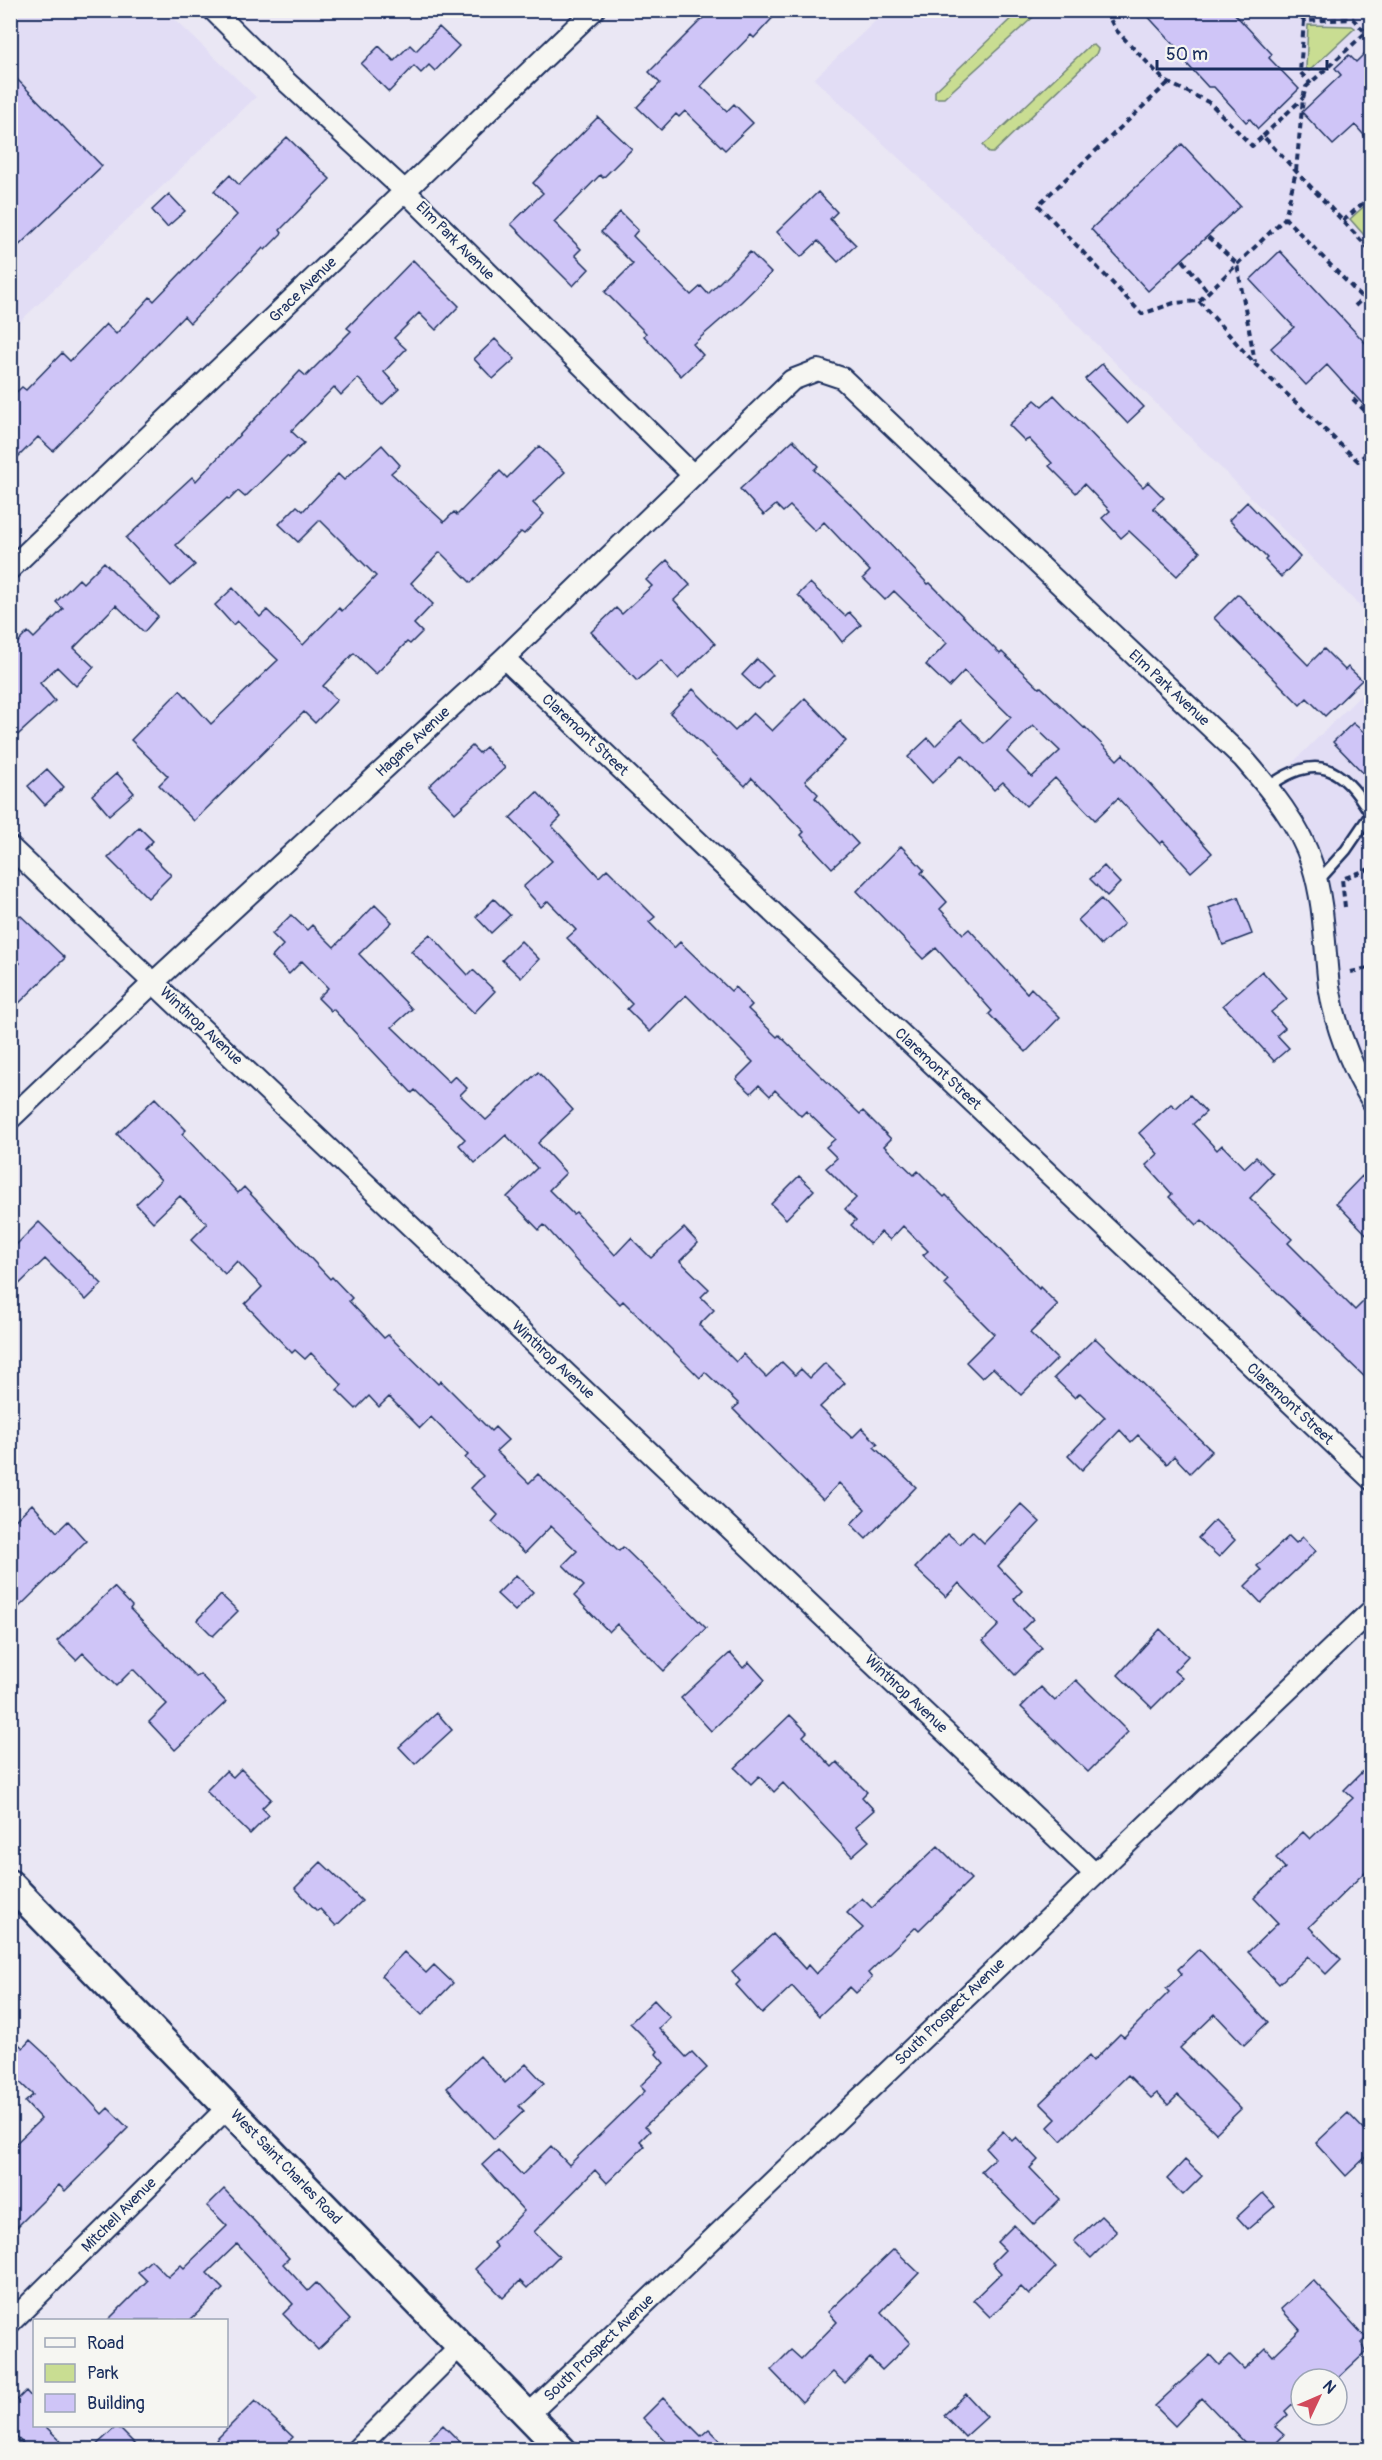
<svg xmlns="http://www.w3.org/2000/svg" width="1382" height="2460" font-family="Pangolin,sans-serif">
  <rect width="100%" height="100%" fill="#eae7f4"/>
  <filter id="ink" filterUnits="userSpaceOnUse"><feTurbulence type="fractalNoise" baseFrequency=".0167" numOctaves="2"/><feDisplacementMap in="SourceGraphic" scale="12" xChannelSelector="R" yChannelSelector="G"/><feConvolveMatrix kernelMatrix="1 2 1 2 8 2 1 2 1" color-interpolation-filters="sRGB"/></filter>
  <g filter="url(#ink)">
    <path fill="#e2ddf5" d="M11,11H166L256,97L11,330Z
      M886,11H1371V617L1068,316L814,79Z
      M1371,685V1099L1351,1061L1319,888L1268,787Z"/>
    <path fill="#c9dd92" stroke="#728678" stroke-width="1.5" d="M1019,11H1040L944,98H935V91Z
      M1308,25L1352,26L1355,28L1309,71L1306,68Z
      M1094,45L1098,49L1096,54L993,153H989L983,145L988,141L1089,46Z
      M1371,200V243L1350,219Z"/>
    <path fill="#cfc5f7" stroke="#1b2f5e" stroke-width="1.5" fill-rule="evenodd" d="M711,10H780L754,38L751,35L701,86L727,111L734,104L753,123L725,150L685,111L679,117L676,114L661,130L637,107L660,83L649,72Z
      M1142,10H1231L1272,54L1269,58L1299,89L1258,129L1250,119L1246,122L1214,87H1208L1176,52L1178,49Z
      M439,27L459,46L435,71L429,65L421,73L414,66L389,92L361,64L379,46L394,61L410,45L416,51Z
      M1371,47V143L1355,125L1333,145L1302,112L1341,75L1335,68L1349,55L1356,62Z
      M10,72L102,166L10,254Z
      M598,117L632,149L603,178L600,175L554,222L581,249L575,255L589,269L573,286L511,224L543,193L533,183Z
      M287,137L330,179L280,230L282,233L265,250L263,248L190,323L184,316L53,451L38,437L10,465V398L22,387L26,390L62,353L70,361L106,324L116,334L150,297L154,301L237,215L214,191L230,175L239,185Z
      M1182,144L1240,206L1148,291L1091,229Z
      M818,192L837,212L830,219L856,245L838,262L818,241L801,257L777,232Z
      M169,194L185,211L167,227L152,210Z
      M620,212L638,230L633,236L691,295L701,286L708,294L750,252L771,273L741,302L693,344L703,355L681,376L644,336L646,333L605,292L633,264L601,232Z
      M1280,251L1371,349V413L1327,365L1306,385L1271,348L1294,327L1250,280Z
      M413,260L459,306L436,330L419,313L394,338L406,349L384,372L399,389L382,405L358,378L341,395L334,387L291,431L304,443L289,458L287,456L245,497L238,491L229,500L227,498L176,545L195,565L171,586L126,538L192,477L196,481L300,371L306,376L351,331L347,328Z
      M495,339L515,359L493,379L474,359Z
      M1102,364L1144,407L1127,423L1085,379Z
      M1054,395L1143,487L1148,482L1164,498L1153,508L1200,552L1177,576L1129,531L1121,538L1102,518L1110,511L1084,484L1076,493L1049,466L1052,463L1029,439L1025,441L1009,425L1035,400L1042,406Z
      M793,440L818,466L814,470L857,510L928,584L930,583L1000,654L1002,652L1039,688L1041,687L1084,728L1085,727L1117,760L1123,754L1212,853L1191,872L1163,841L1160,844L1118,798L1095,820L1055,778L1026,806L1003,782L994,790L962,755L932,783L908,757L928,738L935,746L961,720L985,744L1011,717L964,671L949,687L926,665L947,643L894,591L885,600L863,578L870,571L824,522L815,531L790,506L783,512L776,505L764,515L740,489ZM1033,725L1060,751L1032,777L1007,752Z
      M382,445L400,465L391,473L444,522L454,512L457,515L500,471L507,478L539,446L565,472L533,503L544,514L524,534L521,532L471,583L440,552L411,583L433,604L414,624L422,632L410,644L407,642L376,674L354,653L323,686L337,700L315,723L304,712L194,821L159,785L168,776L131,740L180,690L211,724L278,660L237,621L233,625L215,605L233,588L260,617L267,610L303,645L339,608L342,611L376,576L320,520L298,542L279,524L297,506L303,511L338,474L344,480Z
      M1247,502L1300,557L1281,577L1265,560L1267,558L1229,520Z
      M667,560L690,585L674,600L715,644L678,679L661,660L637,681L591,632L616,608L622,614L652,586L646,580Z
      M104,562L158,616L144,632L116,605L74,648L94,667L76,686L57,667L40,683L55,701L10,742V650L28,632L34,638L63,609L56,602L79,579L83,583Z
      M810,583L845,616L849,612L861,625L842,642L832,629L798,595Z
      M1238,594L1308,665L1324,649L1345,670L1348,667L1362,680L1325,716L1307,698L1300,705L1214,618Z
      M757,659L773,675L758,690L742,675Z
      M693,689L735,731L753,713L772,731L805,698L846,741L805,781L818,794L815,798L858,844L832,868L801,835L804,832L752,778L745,786L670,713Z
      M1353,723L1371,738V781L1333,742Z
      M472,746L479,753L486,747L505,768L455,813L429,786Z
      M47,769L64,787L45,805L28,786Z
      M117,773L134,793L109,815L92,795Z
      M537,792L561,817L552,826L599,877L607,869L655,917L649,922L674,948L680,942L731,991L735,987L752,1005L748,1009L777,1037L779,1035L860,1114L863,1111L891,1139L884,1146L914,1175L918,1171L944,1197L946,1195L1039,1289L1040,1287L1058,1305L1030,1333L1057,1359L1021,1395L993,1368L982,1378L966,1362L994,1334L944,1284L948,1280L923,1255L928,1251L903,1226L890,1240L881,1232L870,1244L851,1225L856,1220L845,1209L856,1198L826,1168L837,1158L826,1147L835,1139L806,1111L801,1116L775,1090L770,1096L759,1085L751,1093L736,1079L753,1062L686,995L650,1032L627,1009L632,1004L567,938L576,930L548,901L541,907L523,887L552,861L510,818Z
      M139,827L153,841L145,849L171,875L148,898L108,858Z
      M901,846L924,870L921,873L947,902L940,909L963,934L969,929L1027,993L1031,988L1060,1017L1026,1052L989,1014L992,1011L936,948L923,959L857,891Z
      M1104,866L1120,883L1107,896L1090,879Z
      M1238,897L1252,934L1223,945L1209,908Z
      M494,899L510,915L491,933L476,917Z
      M1101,899L1124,924L1101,945L1078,920Z
      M375,905L392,922L359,954L412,1009L392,1027L449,1082L455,1076L467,1088L460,1095L486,1120L538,1072L573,1110L538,1143L566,1173L549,1190L573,1214L576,1212L615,1255L631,1238L651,1258L684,1228L698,1243L680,1261L709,1289L701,1297L714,1310L699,1325L736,1362L743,1354L766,1377L782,1362L795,1375L801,1369L810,1378L825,1363L845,1383L820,1407L852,1438L862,1428L878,1444L874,1447L916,1487L866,1539L851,1524L865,1509L839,1483L823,1500L733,1409L739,1404L705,1372L700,1378L623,1301L620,1304L579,1264L544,1225L539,1230L507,1197L537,1168L506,1135L475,1163L459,1145L465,1139L415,1090L412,1093L333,1009L331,1011L318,998L328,988L302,961L289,974L272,957L283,945L272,934L291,915L307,930L312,925L334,947Z
      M20,915L65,958L10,1012V971L20,963L10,954V924Z
      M430,934L468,975L473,970L495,991L474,1013L411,951Z
      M521,941L539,959L521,978L502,960Z
      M1262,971L1287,999L1271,1012L1285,1028L1277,1035L1289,1048L1274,1061L1223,1005Z
      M1190,1095L1206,1112L1193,1124L1217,1150L1222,1145L1244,1168L1256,1157L1273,1174L1250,1198L1292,1239L1288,1243L1355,1310L1371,1294V1383L1202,1220L1197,1225L1169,1197L1172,1194L1146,1165L1158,1154L1139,1133L1171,1104L1176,1108Z
      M155,1098L186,1130L182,1134L238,1193L244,1187L330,1279L332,1277L352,1298L349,1301L384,1338L388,1335L438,1384L441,1381L491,1431L495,1427L508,1440L496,1451L529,1483L538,1474L619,1551L623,1547L706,1628L664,1671L617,1624L609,1632L574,1596L584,1586L563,1565L577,1551L551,1526L525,1553L492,1522L498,1515L471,1488L483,1476L465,1458L468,1455L431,1417L420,1428L389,1397L379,1407L369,1396L356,1409L337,1390L342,1385L311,1353L305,1359L295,1350L292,1353L245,1304L262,1287L237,1261L225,1274L191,1240L207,1224L180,1196L153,1222L136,1204L161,1180L117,1134Z
      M799,1176L814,1190L786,1219L771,1204Z
      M1362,1176L1371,1186V1239L1336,1203Z
      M39,1222L102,1284L86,1300L45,1259L10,1293V1251Z
      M1095,1338L1212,1451L1190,1473L1174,1456L1167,1464L1138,1435L1131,1442L1120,1430L1082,1470L1068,1456L1105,1417L1080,1393L1075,1398L1054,1378Z
      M32,1504L57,1532L68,1521L86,1541L19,1607L10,1597V1525Z
      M1021,1504L1040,1522L998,1566L1022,1591L1014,1599L1033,1619L1023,1629L1042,1648L1015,1675L983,1641L999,1625L959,1583L946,1597L915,1568L948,1534L960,1544L972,1531L984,1543Z
      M1215,1520L1235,1540L1219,1557L1198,1538Z
      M1289,1536L1296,1543L1303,1537L1316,1551L1261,1603L1245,1586L1261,1570L1257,1566Z
      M516,1575L533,1592L515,1611L497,1594Z
      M114,1587L132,1606L130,1609L196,1677L200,1674L226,1702L175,1750L149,1722L167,1704L133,1669L116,1686L83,1653L76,1660L57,1641Z
      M221,1595L238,1611L213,1636L197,1620Z
      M1160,1629L1188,1656L1174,1671L1182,1678L1152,1708L1118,1675Z
      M730,1653L743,1668L749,1662L765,1680L711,1731L681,1698Z
      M1076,1680L1128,1732L1088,1772L1021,1707L1041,1687L1055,1701Z
      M437,1713L452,1730L415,1764L399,1747Z
      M790,1715L807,1732L803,1736L832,1767L837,1762L867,1792L862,1797L874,1810L855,1827L869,1841L852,1856L783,1783L774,1792L759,1776L751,1784L735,1768Z
      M1371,1763V1866L1309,1927L1341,1959L1326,1974L1308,1956L1279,1984L1248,1952L1278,1923L1254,1898L1285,1868L1276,1858L1303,1832L1310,1839L1353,1798L1344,1790Z
      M241,1769L271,1799L262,1808L269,1815L250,1834L206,1791L226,1771L233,1777Z
      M938,1846L971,1879L919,1930L916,1927L868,1973L872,1978L856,1993L850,1987L819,2016L792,1986L762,2014L736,1985L740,1981L732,1971L773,1934L805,1969L808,1965L816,1974L863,1928L847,1913L862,1898L872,1908Z
      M321,1862L362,1901L336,1926L320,1909L317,1911L295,1888Z
      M1199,1949L1268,2022L1244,2045L1215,2014L1180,2048L1241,2109L1216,2133L1178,2095L1168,2105L1157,2093L1151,2098L1128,2075L1061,2141L1048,2127L1056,2119L1040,2103L1089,2056L1093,2061L1120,2034L1124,2037L1169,1992L1166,1989L1182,1974L1178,1969Z
      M404,1952L426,1973L434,1965L453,1983L422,2015L381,1976Z
      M654,2000L670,2017L659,2028L686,2057L692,2052L707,2068L645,2126L650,2131L640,2141L645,2146L607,2183L595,2170L534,2232L559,2256L527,2288L520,2281L503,2298L475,2269L497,2247L493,2243L524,2211L482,2165L498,2150L522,2175L551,2146L569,2165L645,2091L640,2086L664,2063L656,2054L658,2051L630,2023Z
      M10,2036L23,2048L30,2040L55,2063L102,2114L108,2108L128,2128L65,2191L59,2185L10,2234V2149L41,2119L25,2102L33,2095L10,2073Z
      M480,2056L505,2083L526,2064L544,2083L519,2106L524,2111L494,2139L447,2088Z
      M1348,2113L1371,2137V2152L1346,2176L1316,2143Z
      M1003,2131L1012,2141L1016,2137L1038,2160L1030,2168L1060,2199L1034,2225L981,2171L995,2158L986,2148Z
      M1185,2160L1202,2176L1183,2195L1167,2179Z
      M224,2189L289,2258L283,2264L308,2291L316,2283L350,2320L318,2350L283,2314L293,2304L237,2244L207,2273L223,2289L190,2320H108L147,2281L138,2272L151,2260L168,2277L181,2265L184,2268L227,2226L207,2206Z
      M1263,2193L1275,2206L1248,2229L1237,2217Z
      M1101,2216L1117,2232L1091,2258L1074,2241Z
      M1014,2225L1056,2267L1029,2295L1021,2287L990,2317L973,2300L1001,2273L992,2263L1005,2250L997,2242Z
      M894,2249L919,2273L881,2312L910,2343L882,2370L870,2358L845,2383L833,2372L802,2402L771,2370L791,2350L801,2359L837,2322L828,2312Z
      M1313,2280L1366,2338L1361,2343L1367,2351L1337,2379H1301V2396L1285,2411L1288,2415L1275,2427L1284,2435L1269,2450H1252L1202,2398L1175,2426L1155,2406L1210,2355L1219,2365L1230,2355L1244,2369L1266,2348L1273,2356L1300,2330L1281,2309Z
      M26,2391L34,2400V2426H45L70,2450H30L10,2431V2407Z
      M966,2394L987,2417L965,2437L944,2415Z
      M663,2398L701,2436L709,2429L730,2450H674L643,2418Z
      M255,2401L293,2437L280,2450H226L216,2440Z
      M443,2425L468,2450H418Z
      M117,2426L141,2450H91Z"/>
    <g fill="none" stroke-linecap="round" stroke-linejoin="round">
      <g stroke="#1b2f5e" stroke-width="14">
        <path id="service" d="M1268,787C1316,752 1342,766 1370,813
          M1318,881L1346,850L1372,812"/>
      </g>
      <g stroke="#1b2f5e" stroke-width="24">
        <path id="minor" d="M213,10L265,62L406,192L693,475
          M10,569L594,10
          M504,658L1372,1480
          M10,847L1095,1874
          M10,1119L154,982L504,658L792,380L818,370L842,378L1243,758C1270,789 1300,825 1312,864C1325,904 1324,945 1329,986C1335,1026 1351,1066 1372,1101
          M10,2323L228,2107
          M528,2415L1372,1610
          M356,2450L461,2345"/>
      </g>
      <g stroke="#1b2f5e" stroke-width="32">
        <path id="secondary" d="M10,1884L562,2450"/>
      </g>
      <path stroke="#1b2f5e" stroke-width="4" stroke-dasharray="6 4.5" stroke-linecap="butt" d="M1110,10L1109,17L1115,29L1165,81L1210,103L1252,146L1263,136L1372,252
        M1294,10L1304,21L1353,19L1365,32
        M1304,21L1300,72L1311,84
        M1372,27L1306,87L1303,98L1296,171L1285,218L1372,308
        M1168,83L1038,205L1142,314L1174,303L1199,301L1285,218
        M1263,136L1303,98
        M1343,221L1372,195
        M1208,237L1237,264L1255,362
        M1183,260L1209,293
        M1199,301L1255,364L1358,461L1372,449
        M1355,306L1372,290
        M1353,399L1372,418
        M1345,907L1342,879L1372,868
        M1351,972L1372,967"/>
      <use href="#service" stroke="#f6f6f2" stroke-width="9"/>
      <use href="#minor" stroke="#f6f6f2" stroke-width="20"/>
      <use href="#secondary" stroke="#f6f6f2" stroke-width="27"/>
    </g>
  </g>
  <g text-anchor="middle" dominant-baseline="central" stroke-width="4.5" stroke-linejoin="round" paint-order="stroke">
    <g font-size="15" fill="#1b2f5e" stroke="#f6f6f2">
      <text transform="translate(455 241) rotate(45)">Elm Park Avenue</text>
      <text transform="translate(303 290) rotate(-44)">Grace Avenue</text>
      <text transform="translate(1169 688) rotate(43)">Elm Park Avenue</text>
      <text transform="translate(585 735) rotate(43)">Claremont Street</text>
      <text transform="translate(413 742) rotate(-43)">Hagans Avenue</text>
      <text transform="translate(201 1026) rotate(43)">Winthrop Avenue</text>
      <text transform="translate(938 1069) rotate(43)">Claremont Street</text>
      <text transform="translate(553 1360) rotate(43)">Winthrop Avenue</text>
      <text transform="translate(1290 1404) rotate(43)">Claremont Street</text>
      <text transform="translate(906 1694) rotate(43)">Winthrop Avenue</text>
      <text transform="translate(950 2012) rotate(-44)">South Prospect Avenue</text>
      <text transform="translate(286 2167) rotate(46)">West Saint Charles Road</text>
      <text transform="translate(119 2215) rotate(-45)">Mitchell Avenue</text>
      <text transform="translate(599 2348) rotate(-44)">South Prospect Avenue</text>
    </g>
  </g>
  <rect width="1382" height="2460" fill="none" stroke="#f6f6f2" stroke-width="36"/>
  <rect x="18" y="18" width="1346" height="2424" fill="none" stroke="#1b2f5e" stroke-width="2" filter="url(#ink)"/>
  <rect x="33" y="2319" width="195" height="108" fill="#f6f6f2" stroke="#9ea6b7" stroke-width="1.5"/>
  <rect x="45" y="2338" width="30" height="9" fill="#f6f6f2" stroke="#9ea6b7" stroke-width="1.5"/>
  <text x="87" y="2349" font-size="18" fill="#1b2f5e">Road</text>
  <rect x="45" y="2364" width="30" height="18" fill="#c9dd92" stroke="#9ea6b7" stroke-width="1.5"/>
  <text x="87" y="2379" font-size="18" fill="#1b2f5e">Park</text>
  <rect x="45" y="2394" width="30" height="18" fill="#cfc5f7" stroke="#9ea6b7" stroke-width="1.5"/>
  <text x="87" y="2409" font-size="18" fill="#1b2f5e">Building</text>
  <g transform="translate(1319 2397) rotate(46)"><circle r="28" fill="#f6f6f2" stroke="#9ea6b7" stroke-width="1.5"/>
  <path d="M0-4.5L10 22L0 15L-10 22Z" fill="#d1495b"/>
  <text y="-9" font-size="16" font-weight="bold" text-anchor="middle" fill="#1b2f5e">N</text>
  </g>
  <path d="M1157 60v9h170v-9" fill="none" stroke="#1b2f5e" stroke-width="3"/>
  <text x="1166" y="60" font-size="18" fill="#1b2f5e" stroke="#f6f6f2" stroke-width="4.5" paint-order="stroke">50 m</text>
</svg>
